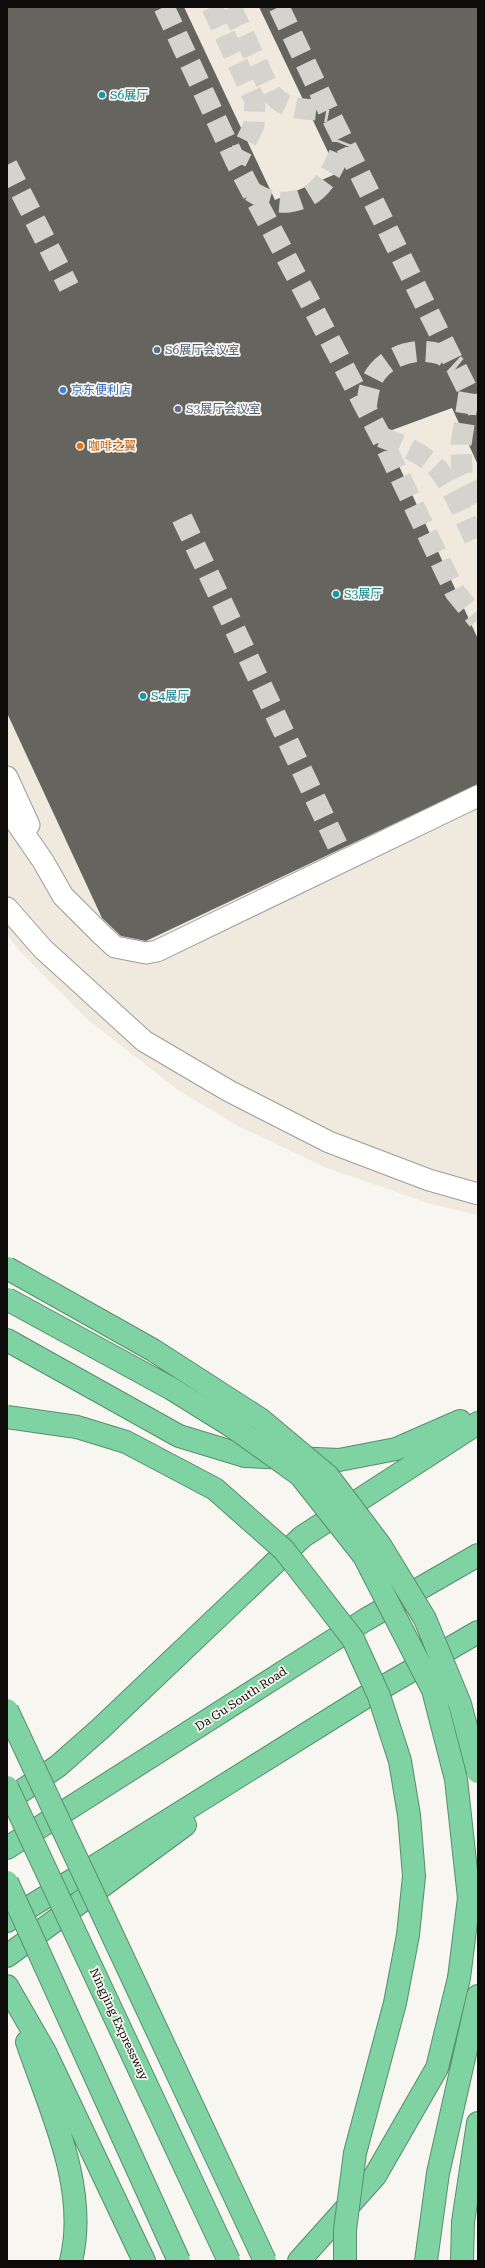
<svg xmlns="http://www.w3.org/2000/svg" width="485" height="2268" font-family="'Roboto Serif','Noto Sans SC',serif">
  <rect width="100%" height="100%" fill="#f8f6f0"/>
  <path fill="#efe9de" d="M7,7H478V1215L431,1204L327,1168L240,1127L178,1090L86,1018L17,948L7,934Z"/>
  <path fill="#66645f" d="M7,7H184L275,200L338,173L259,7H478V465L452,408L384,433L478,639V784L146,941L121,936L102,918L7,713Z"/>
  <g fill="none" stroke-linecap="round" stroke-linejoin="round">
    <path stroke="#d5d3ce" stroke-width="21" stroke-dasharray="21 10" stroke-linecap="butt" d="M164,7L236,162L381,437L455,592L478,620
      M212,7L255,101L254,125L236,162
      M231,7L271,93C288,113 305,107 329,112
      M279,7L329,112L478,411
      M7,165L69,287
      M251,191C263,199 274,203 289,202C322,198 333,170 344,142
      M469,393L461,444L462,473L478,505
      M366,408C368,396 369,381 378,371C392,354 419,347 440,354C446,356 452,363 457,367
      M381,437C399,444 418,451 433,464C451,479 467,525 478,547
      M182,518L344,859"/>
    <g stroke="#9e9c97" stroke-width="23">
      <path id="minor" d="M7,777L29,825
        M7,809L43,861L63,896L100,933L115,947L146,953L157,951L478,796
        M7,908L43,949L144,1041L229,1091L329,1142L429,1180L478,1194"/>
    </g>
    <g stroke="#578d6d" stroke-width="24">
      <path id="highway" d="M7,1340L179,1436L245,1456L339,1460L396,1449L460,1421
        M7,1801L58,1766L100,1729L302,1537L478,1423
        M7,1848L365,1620L478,1555
        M7,1921L364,1698L478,1632
        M7,1956L185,1825
        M7,1986L45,2052L144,2261
        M27,2042C50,2110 89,2187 71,2261
        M299,2261L375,2176L437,2068L459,1978
        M426,2261L438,2173L478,1996
        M462,2261L463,2222L478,2123"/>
    </g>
    <use href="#minor" stroke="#fff" stroke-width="21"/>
    <use href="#highway" stroke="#7fd2a2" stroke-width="22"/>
    <g stroke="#578d6d" stroke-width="24" stroke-linecap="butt">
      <path id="highway-bridge" d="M7,1268L153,1350L260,1419L328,1476L380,1545L425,1619L460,1704L478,1772
        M7,1299L172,1389L233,1427L300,1475L364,1556L433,1690L456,1779L469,1898L459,1978
        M7,1417L77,1427L126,1442L215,1489L284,1550L353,1639L379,1696L400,1761L409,1815L414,1876L408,1935L395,2003L355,2153L345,2230V2261
        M7,1710L265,2261
        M7,1787L229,2261
        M7,1882L179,2261"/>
    </g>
    <use href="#highway-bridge" stroke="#7fd2a2" stroke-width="22"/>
  </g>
  <g fill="#0f9aa8" stroke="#f8f6f0" stroke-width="1.5">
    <circle cx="102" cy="95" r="4"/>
    <circle cx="336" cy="594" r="4"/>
    <circle cx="143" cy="696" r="4"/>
  </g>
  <g fill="#5c6f8a" stroke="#f8f6f0" stroke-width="1.5">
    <circle cx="157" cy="350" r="4"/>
    <circle cx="178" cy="409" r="4"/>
  </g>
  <circle fill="#3f7fe0" stroke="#f8f6f0" stroke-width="1.5" cx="63" cy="390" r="4"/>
  <circle fill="#e8710a" stroke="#f8f6f0" stroke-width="1.5" cx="80" cy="446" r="4"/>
  <g text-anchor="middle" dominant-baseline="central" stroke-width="3.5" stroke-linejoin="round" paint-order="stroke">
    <g font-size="12" fill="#0d838f" stroke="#f8f6f0" text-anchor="start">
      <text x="110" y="95">S6展厅</text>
      <text x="344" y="594">S3展厅</text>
      <text x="151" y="696">S4展厅</text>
    </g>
    <g font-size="12" fill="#4e5e75" stroke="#f8f6f0" text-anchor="start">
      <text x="165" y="350">S6展厅会议室</text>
      <text x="186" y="409">S3展厅会议室</text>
    </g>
    <g font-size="12" fill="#366cbe" stroke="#f8f6f0" text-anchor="start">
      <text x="71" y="390">京东便利店</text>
    </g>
    <g font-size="12" fill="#c56008" stroke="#f8f6f0" text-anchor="start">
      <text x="88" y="446">咖啡之翼</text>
    </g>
    <g font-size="12" fill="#0d0c0a" stroke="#f8f6f0">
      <text transform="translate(241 1699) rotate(-33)">Da Gu South Road</text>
      <text transform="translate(119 2024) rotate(65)">Ningjing Expressway</text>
    </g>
  </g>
  <rect width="485" height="2268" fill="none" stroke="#0d0c0a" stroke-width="16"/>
</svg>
